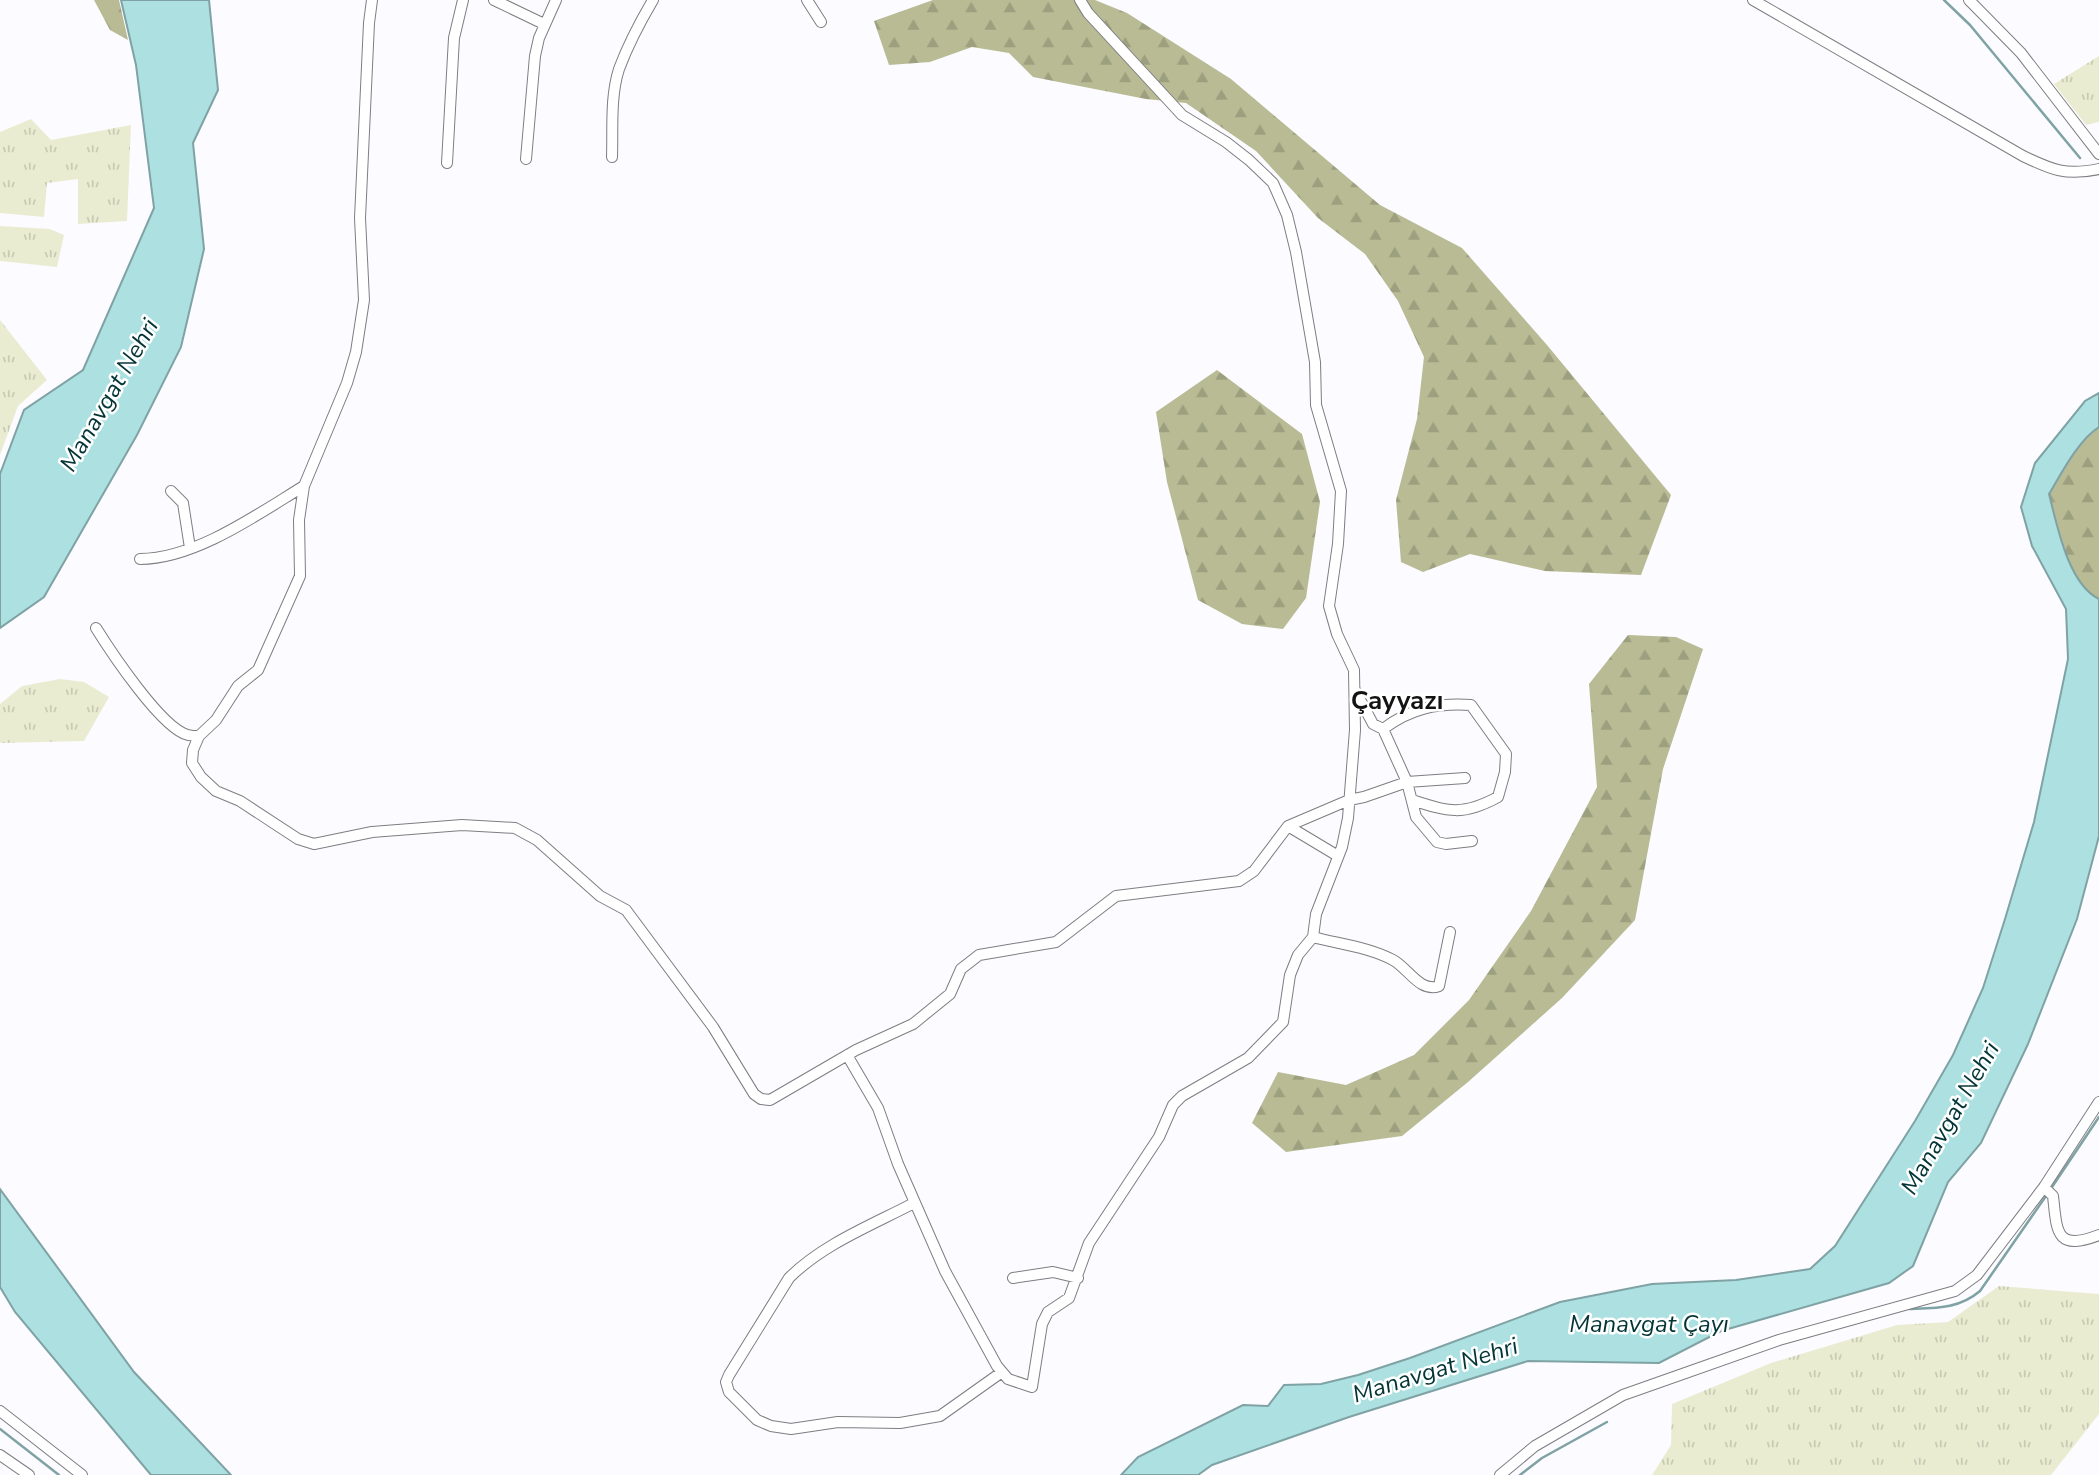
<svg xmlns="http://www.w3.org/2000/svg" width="2099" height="1475" font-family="'Nunito Sans',sans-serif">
  <defs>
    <pattern id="grass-tufts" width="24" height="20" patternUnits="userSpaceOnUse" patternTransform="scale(1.75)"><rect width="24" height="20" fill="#eaecd2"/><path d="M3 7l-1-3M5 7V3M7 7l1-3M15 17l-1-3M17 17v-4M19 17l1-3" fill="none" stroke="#c8cab3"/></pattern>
    <pattern id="forest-firs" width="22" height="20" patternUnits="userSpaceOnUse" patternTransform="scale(1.75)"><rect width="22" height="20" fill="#b8bb94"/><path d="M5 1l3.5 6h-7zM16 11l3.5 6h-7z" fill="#9da07f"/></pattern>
  </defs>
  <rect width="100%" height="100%" fill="#fcfbff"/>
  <path fill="url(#grass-tufts)" d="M2099,56V122L2086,125L2054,84Z
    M31,119L51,140L131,125L127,221L78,224V179L47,183L44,217L0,213V132Z
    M0,226L50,229L64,235L57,267L0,261Z
    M0,320L47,380L18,406L0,455Z
    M60,679L84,682L109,697L84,741L0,743V704L22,686Z
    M1999,1286L2099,1294V1414L2051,1475H1652L1671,1445L1672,1404L1771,1363L1897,1325L1948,1322Z"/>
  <path fill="url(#forest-firs)" d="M94,0H119L128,40L110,30Z
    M933,0H1095L1127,13L1231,79L1380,205L1462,248L1547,345L1671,495L1641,575L1545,571L1470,554L1423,572L1401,562L1396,500L1417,419L1424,357L1398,301L1365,254L1318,218L1256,151L1186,103L1146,99L1033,77L1009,53L972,47L930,62L889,65L874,21Z
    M1217,370L1302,434L1320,502L1306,598L1283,629L1242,624L1198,600L1167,482L1156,412Z
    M2099,427V599C2068,584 2057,525 2049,494C2061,474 2079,439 2099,427Z
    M1628,635L1676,637L1703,649L1663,769L1635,920L1562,998L1468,1082L1402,1136L1286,1152L1252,1123L1278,1072L1346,1085L1414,1055L1469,1000L1531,911L1597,787L1589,684Z"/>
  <path fill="#ade0e1" stroke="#7fa2a4" stroke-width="2" d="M121,0H209L218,90L193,143L204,249L181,347L137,435L44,597L0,628V474L24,410L83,370L154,208L136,65Z
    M2099,393V427C2079,439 2061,474 2049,494C2057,525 2068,584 2099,599V836L2077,919L2028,1044L1981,1143L1948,1182L1913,1266L1889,1283L1721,1331L1659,1363L1528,1361L1349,1417L1212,1465L1198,1475H1121L1138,1457L1243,1405L1268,1406L1284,1385L1321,1384L1358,1375L1410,1358L1560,1302L1652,1284L1736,1280L1810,1269L1835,1246L1915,1121L1953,1055L1983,988L2005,919L2034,822L2068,659L2066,609L2032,546L2021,507L2035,463L2085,401Z
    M0,1189L134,1372L231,1475H151L15,1312L0,1287Z"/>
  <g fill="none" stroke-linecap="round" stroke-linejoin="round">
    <path stroke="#7fa2a4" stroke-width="2.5" d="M1944,0L1970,25L2080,158
      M2050,1190L2099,1117
      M1909,1309C1936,1308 1959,1309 1980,1291L2046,1196
      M0,1429L59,1475
      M1520,1475L1542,1458L1607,1422"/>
    <g stroke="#7e7d81" stroke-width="12">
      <path id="minor" d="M494,0L544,24
        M807,0L821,22
        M1080,0L1088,13L1182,115L1226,142L1249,160L1273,183L1287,215L1296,252L1315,362L1316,405L1341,491L1338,544L1329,606L1337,634L1354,670L1355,730L1348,818L1342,847L1316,914L1313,937C1339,944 1369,947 1393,960C1408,968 1420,993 1439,986L1450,932
        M1753,0L2023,156C2052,170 2066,176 2099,169
        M1969,0L2021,53L2099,154
        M612,157C613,129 610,97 619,69C628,45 640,22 653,0
        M526,159L535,56L539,38L556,0
        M447,163L454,38L463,0
        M171,491L183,503L190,548
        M140,559C195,559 258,514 304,486
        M96,628C111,652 162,729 188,735C192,736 196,736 199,736L216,720L238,686L258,670L300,576L299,520L304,486L347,383L356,352L364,300L360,218L369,23L372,0
        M1355,690L1373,724L1383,729L1407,782L1416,817L1437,842L1446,844L1472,841
        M1383,729C1411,708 1437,703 1471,705L1506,754L1505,772L1498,797C1463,816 1449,812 1412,800
        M199,736L193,750L192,763L201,777L216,791L240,801L298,839L314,844L372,832L462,825L515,828L537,840L600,896L626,910L713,1027L754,1094L761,1099L770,1100L856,1050L913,1024L950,994L961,969L979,955L1056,942L1116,896L1239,881L1254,871L1288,826L1349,800L1364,797L1407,782L1465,778
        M1288,826L1338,856
        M847,1055L878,1108L898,1164L945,1271L997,1366L1008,1379L1032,1387L1042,1324L1048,1312L1069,1298L1089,1243L1159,1137L1173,1105L1182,1096L1248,1058L1283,1022L1290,975L1298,955L1313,937
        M2044,1187L2053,1196C2057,1231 2055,1252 2099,1235
        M914,1203C872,1225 823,1244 789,1278L729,1375L726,1382L729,1392L757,1420L771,1426L791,1429L838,1422L900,1423L940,1416L1002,1372
        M1013,1278L1053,1272L1078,1278
        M0,1411L82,1475
        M0,1455L29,1475
        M1500,1475L1535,1446L1623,1395L1779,1340L1955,1291L1977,1275L2044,1187L2099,1102"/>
    </g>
    <use href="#minor" stroke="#fff" stroke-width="10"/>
  </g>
  <g text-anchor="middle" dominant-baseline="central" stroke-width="5" stroke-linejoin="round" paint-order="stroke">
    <g font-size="24" font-style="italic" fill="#033537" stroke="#fff">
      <text transform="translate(109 395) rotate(-60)">Manavgat Nehri</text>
      <text transform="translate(1950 1118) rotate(-60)">Manavgat Nehri</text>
      <text x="1649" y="1324">Manavgat Çayı</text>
      <text transform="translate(1435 1370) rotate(-17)">Manavgat Nehri</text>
    </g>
    <g font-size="26" font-weight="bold" fill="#141314" stroke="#fff">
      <text x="1397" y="700">Çayyazı</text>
    </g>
  </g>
</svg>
